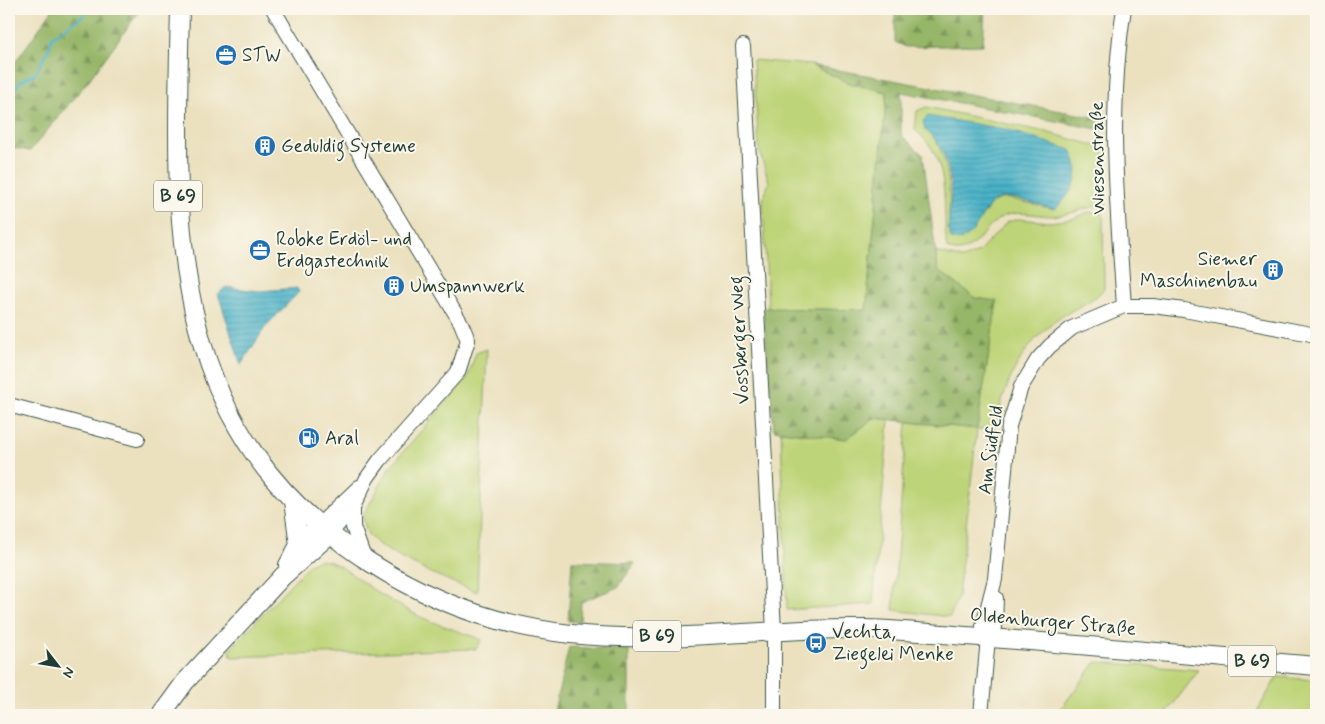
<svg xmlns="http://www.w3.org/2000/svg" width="1325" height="724" font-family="Mynerve,sans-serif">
  <defs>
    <pattern id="forest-firs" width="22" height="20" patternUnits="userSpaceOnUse" patternTransform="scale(1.25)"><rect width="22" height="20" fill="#96b668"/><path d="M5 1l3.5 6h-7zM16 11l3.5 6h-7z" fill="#7a9556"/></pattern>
    <pattern id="water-rules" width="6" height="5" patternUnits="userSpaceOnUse" patternTransform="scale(1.25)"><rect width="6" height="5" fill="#48b1c7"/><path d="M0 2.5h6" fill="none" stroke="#3b91a2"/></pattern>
  </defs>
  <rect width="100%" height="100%" fill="#fbf7ec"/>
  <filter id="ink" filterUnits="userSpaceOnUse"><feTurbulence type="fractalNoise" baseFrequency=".02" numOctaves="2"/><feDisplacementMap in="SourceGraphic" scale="10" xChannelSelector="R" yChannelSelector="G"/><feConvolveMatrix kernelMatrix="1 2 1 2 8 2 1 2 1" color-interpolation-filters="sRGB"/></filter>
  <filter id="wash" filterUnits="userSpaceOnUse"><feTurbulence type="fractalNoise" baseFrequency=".0096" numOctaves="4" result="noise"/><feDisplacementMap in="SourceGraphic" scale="20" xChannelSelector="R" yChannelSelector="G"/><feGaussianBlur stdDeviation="1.12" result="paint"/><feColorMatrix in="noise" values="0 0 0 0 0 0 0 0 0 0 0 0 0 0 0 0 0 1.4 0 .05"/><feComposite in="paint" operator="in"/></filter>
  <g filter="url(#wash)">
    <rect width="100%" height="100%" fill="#ebe1bf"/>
    <path fill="#bed478" stroke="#6e8856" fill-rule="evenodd" d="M753,60L811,65L849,83L887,92L866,310L768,308L763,200L769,182L759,149Z
      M926,107L1046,132L1104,148L1106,205C1088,206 1071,215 1053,216C1036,216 1016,209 1000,218C985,227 969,262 947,248C942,215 950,177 931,147C927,141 920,135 915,129L917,111ZM1005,129L1035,140L1055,209L1005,198L992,202L984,214L948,230C950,196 952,165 932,135Z
      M1089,212L1103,213L1104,289C1093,302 1077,306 1063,316C1020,345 1007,379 995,427L977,430L958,596L950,617L893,610L907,422L977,429L997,302L975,298L938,270L936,252L963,259L979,252L1007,222L1019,219L1050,222L1072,219Z
      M487,349L477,592C454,583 381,554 368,534C365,529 364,522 363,516L390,467L468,377L476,353Z
      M875,418L889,420L873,604L787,610L781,431L846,439Z
      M319,560L329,561L343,568L378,593L420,617L482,640L476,649L231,657L230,650L310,563Z
      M1096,662H1097L1199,670L1165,715H1056Z
      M1277,677L1316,680V715H1255Z"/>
    <path fill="url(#forest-firs)" stroke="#5a7a4e" d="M53,9H141L89,80L30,151L9,147V71Z
      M895,9H985L983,45L906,47L895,42Z
      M811,65L1104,119L1103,130L901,92V135L923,155L938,270L975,298L997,301L977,429L875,418L846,439L774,430L763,308L866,310L887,92L849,83Z
      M572,561L635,563L618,587L581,602L580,622L568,621Z
      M569,647L629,650V715H553Z"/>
    <path fill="url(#water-rules)" stroke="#34777e" d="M928,116L1005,129L1071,150C1084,174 1074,192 1055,209C1041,206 1018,197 1005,198C979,198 980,247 951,239C946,224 951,209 951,193C950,170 945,144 925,130L923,121Z
      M226,287L259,291L297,288L299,292L266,326L241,365L218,294Z"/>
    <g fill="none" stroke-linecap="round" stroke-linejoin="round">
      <path stroke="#48b1c7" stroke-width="2.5" d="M9,121L14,108V90L22,80L35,74L48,51L52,37L85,14L86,9"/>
    </g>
  </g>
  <g filter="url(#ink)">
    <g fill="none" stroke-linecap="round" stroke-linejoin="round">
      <g stroke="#3e5649" stroke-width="16">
        <path id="minor" d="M273,9L461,323L468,340L458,372L380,460L367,478L353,507L330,534
          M743,46L774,631V715
          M1124,306C1117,206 1108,108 1124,9
          M9,405L137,439
          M353,507V527L364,558
          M319,525L359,487
          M988,638L995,627L996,598
          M981,715L988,638L983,626L995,579L1009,426L1021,387L1038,359L1050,346L1072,328L1124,306H1153L1184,310L1316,335"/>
      </g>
      <g stroke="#3e5649" stroke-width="20">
        <path id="major" d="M180,9C175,226 162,430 371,563C432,602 498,626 571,634C668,644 767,627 865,629C907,630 949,635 991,638C1100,646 1208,657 1316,666
          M293,501L299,545
          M288,565L299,545L319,525
          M161,715L185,682L283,576L330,534"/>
      </g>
      <use href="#minor" stroke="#fff" stroke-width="14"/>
      <use href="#major" stroke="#fff" stroke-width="18"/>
    </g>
  </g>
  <defs>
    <g id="office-disc" transform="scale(1.125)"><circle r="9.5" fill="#1f6fb2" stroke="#fbf7ec"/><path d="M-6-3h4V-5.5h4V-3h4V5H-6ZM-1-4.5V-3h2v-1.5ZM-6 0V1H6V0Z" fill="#fff"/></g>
    <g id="building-disc" transform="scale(1.125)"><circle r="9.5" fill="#1f6fb2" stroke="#fbf7ec"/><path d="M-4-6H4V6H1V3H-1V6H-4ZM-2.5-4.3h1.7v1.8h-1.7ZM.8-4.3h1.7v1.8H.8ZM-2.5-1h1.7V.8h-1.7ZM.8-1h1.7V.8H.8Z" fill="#fff"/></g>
    <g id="fuel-disc" transform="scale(1.125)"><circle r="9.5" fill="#1f6fb2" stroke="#fbf7ec"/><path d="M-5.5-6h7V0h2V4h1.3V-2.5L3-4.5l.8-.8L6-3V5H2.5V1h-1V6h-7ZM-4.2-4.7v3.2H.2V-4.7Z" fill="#fff"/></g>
    <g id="bus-disc" transform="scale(1.125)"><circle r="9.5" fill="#1f6fb2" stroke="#fbf7ec"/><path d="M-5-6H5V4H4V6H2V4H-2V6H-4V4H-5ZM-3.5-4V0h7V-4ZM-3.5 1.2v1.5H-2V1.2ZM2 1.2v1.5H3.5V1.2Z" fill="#fff"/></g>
  </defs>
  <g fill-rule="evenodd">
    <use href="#office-disc" x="226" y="55"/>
    <use href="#building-disc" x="265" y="146"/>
    <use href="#office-disc" x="260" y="250"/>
    <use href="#building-disc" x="1273" y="270"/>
    <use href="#building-disc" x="394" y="286"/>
    <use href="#fuel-disc" x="309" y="438"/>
    <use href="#bus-disc" x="816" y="643"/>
  </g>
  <g text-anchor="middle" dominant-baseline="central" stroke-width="4" stroke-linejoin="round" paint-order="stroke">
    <g fill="#fbf7ec" stroke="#61756b" stroke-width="1">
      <rect x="154" y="180.5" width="48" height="31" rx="4"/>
      <rect x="633" y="620.5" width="48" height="31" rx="4"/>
      <rect x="1228" y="645.5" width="48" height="31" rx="4"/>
    </g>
    <g font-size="18" font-weight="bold" fill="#1f3d34">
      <text x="178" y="196">B 69</text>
      <text x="657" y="636">B 69</text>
      <text x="1252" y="661">B 69</text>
    </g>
    <g font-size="19" fill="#1f3d34" stroke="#fbf7ec" text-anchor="start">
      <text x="242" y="55">STW</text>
      <text x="281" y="146">Geduldig Systeme</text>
      <text x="276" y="239">Robke Erdöl- und<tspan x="276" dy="22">Erdgastechnik</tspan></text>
      <text x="1257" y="259" text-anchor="end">Siemer<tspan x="1257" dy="22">Maschinenbau</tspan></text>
      <text x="410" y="286">Umspannwerk</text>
      <text x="325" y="438">Aral</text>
      <text x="832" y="632">Vechta,<tspan x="832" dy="22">Ziegelei Menke</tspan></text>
    </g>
    <g font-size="19" fill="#1f3d34" stroke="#fbf7ec">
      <text transform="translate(1098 158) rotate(-91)">Wiesenstraße</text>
      <text transform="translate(740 340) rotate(-93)">Vossberger Weg</text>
      <text transform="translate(991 450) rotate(-82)">Am Südfeld</text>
      <text transform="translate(1053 622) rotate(5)">Oldenburger Straße</text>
    </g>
  </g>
  <rect width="1325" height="724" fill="none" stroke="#fbf7ec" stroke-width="30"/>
  <g transform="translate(58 666) rotate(121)" stroke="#fbf7ec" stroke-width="4" paint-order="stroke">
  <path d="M0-4L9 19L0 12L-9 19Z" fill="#1f3d34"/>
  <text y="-8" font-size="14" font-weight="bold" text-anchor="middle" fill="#1f3d34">N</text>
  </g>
</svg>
